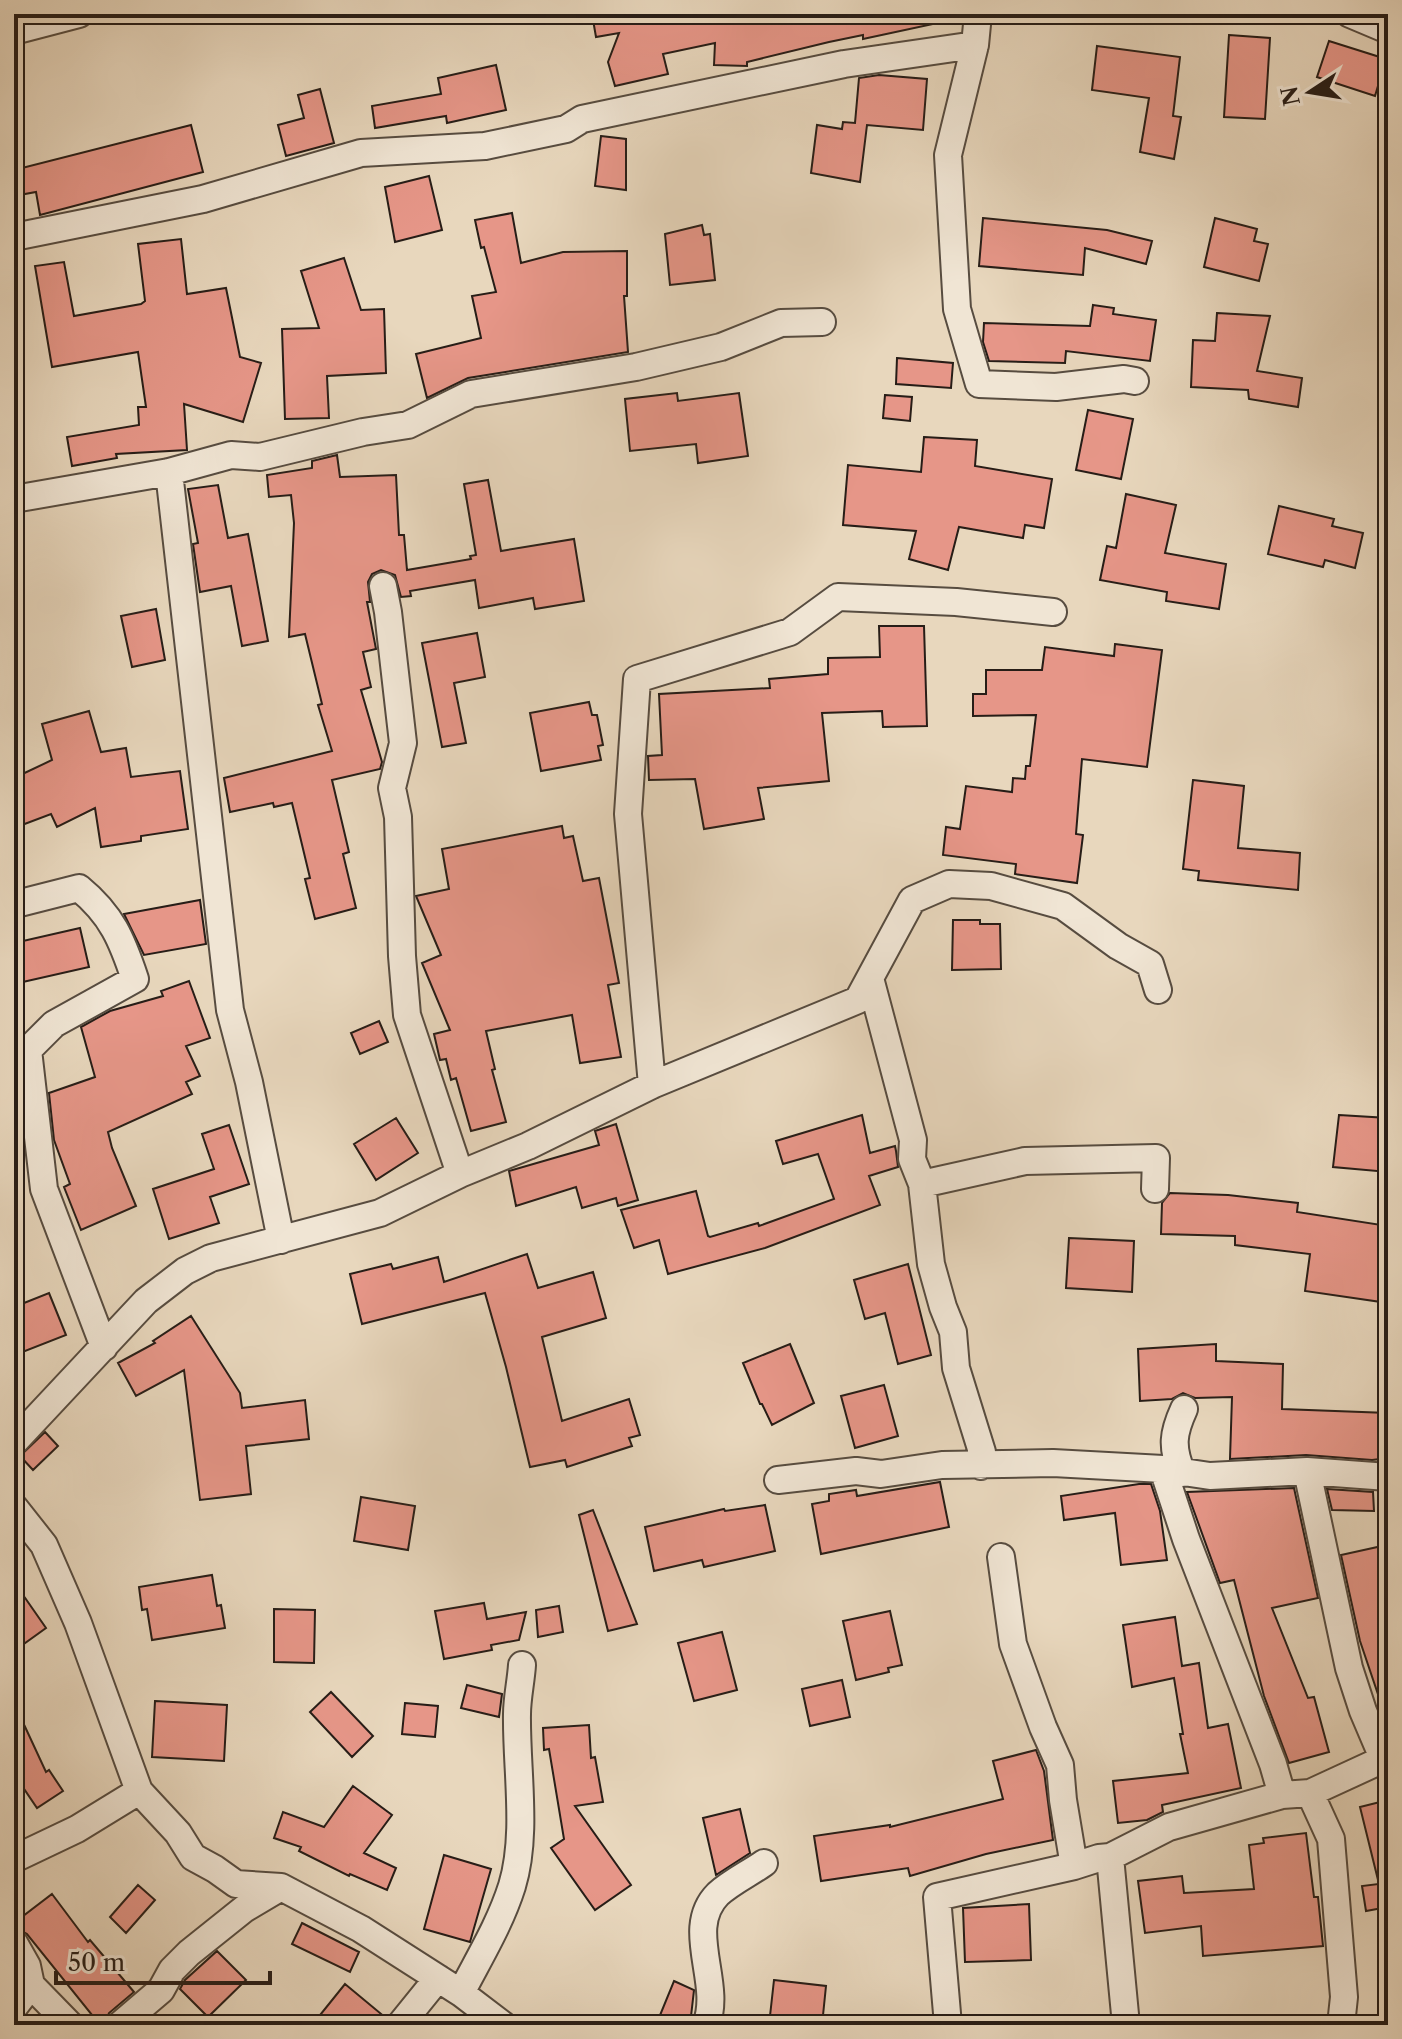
<svg xmlns="http://www.w3.org/2000/svg" width="1402" height="2039" font-family="'Libre Caslon Text',serif">
  <rect width="100%" height="100%" fill="#e8d7bd"/>
  <filter id="stains"><feTurbulence type="fractalNoise" baseFrequency=".0025" numOctaves="4"/><feColorMatrix values="0 0 0 0 .2 0 0 0 0 .09 0 0 0 0 .02 0 0 0 .5 -.17"/></filter>
  <radialGradient id="worn" r=".72"><stop offset=".6" stop-color="#630" stop-opacity="0"/><stop offset="1" stop-color="#630" stop-opacity=".3"/></radialGradient>
  <path fill="#e69688" stroke="#271d17" stroke-width="2" d="M592,14H689L690,18L750,20L749,14H932L933,24L863,39V35L829,42L747,62V66L714,65L715,43L663,54L668,74L615,86L608,62L619,33L596,37Z
    M1229,35L1270,38L1265,119L1224,117Z
    M1329,41L1386,59L1375,96L1317,77Z
    M1097,46L1180,57L1173,116L1181,117L1174,159L1140,152L1149,98L1092,90Z
    M496,65L506,110L447,123L446,116L375,128L372,106L441,94L438,78Z
    M879,75L927,79L923,130L867,125L860,182L811,173L817,125L842,129L843,122L855,123L859,78Z
    M320,89L334,143L286,156L278,125L304,118L298,95Z
    M191,125L203,172L40,215L36,192L14,196V170Z
    M601,136L626,139V190L595,186Z
    M429,176L442,230L395,242L385,187Z
    M512,213L521,263L563,252L627,251V296H624L628,352L468,378L427,398L416,354L481,338L472,296L496,292L484,247L481,248L475,220Z
    M983,218L1107,230L1152,241L1146,264L1085,248L1083,275L979,266Z
    M1215,218L1257,229L1254,241L1268,244L1259,281L1204,267Z
    M702,225L704,235L710,234L715,280L670,285L665,234Z
    M181,239L187,294L226,288L240,357L261,363L243,422L184,404L187,450L116,454L117,458L72,466L67,437L139,425L138,407H146L138,352L52,367L35,266L64,262L74,316L141,304L145,301L138,244Z
    M344,258L361,310L384,309L386,373L327,376L329,418L285,419L282,329L319,328L301,271Z
    M1093,305L1114,308L1113,314L1156,320L1150,361L1066,351L1065,363L989,361L983,342L984,323L1090,326Z
    M1217,313L1270,316L1257,371L1302,378L1298,407L1249,399L1248,390L1191,387L1193,340L1215,341Z
    M897,358L953,363L951,388L896,384Z
    M677,393L678,401L739,393L748,456L698,463L696,444L630,451L625,399Z
    M885,395L912,397L910,421L883,418Z
    M1088,410L1133,419L1121,479L1076,470Z
    M924,437L977,440L975,466L1052,479L1044,528L1025,525L1023,538L959,527L948,570L909,559L916,531L843,525L848,465L921,472Z
    M337,455L340,477L396,475L399,535H404L407,570L471,559L470,556L476,555L464,484L488,480L501,551L574,539L584,601L535,609L533,598L479,608L475,580L410,591L411,596L401,597L395,575L381,570L372,574L368,582L370,602H367L376,649L363,652L371,687L361,690L382,762L380,769L332,780L349,852L343,854L356,908L315,919L305,879L310,878L292,803L274,807L273,803L230,812L224,778L332,751L318,705L322,704L305,634L289,637L294,523L291,495L269,497L267,475L312,468V461Z
    M218,485L228,538L248,534L268,641L242,646L231,586L200,592L193,544L198,543L188,489Z
    M1126,494L1176,505L1165,553L1226,564L1219,609L1166,601L1167,592L1100,580L1107,546L1116,548Z
    M1279,506L1334,519L1332,526L1363,533L1355,568L1325,560L1323,567L1268,554Z
    M156,609L165,660L132,667L121,616Z
    M879,626H924L927,726L883,727L882,711L822,713L829,781L758,788L764,819L704,829L695,779L649,780L648,756L662,755L659,694L770,688L769,679L828,674V658L880,657Z
    M477,633L485,677L454,683L466,743L442,747L422,643Z
    M1115,644L1162,650L1147,767L1082,759L1076,834L1083,835L1077,883L1015,874L1016,864L943,855L946,827L960,829L966,786L1012,792L1013,778L1025,779L1026,766H1030L1036,715L973,716V694H986V670H1042L1045,647L1114,656Z
    M589,702L592,715H597L603,745L598,746L601,760L541,771L530,713Z
    M89,711L101,752L126,748L131,777L180,771L188,829L141,836V841L101,847L95,808L57,827L51,814L14,828V778L52,760L42,724Z
    M1193,780L1244,786L1238,848L1300,853L1298,890L1198,880L1199,871L1183,869Z
    M562,826L564,838L573,836L583,881L599,878L619,983L608,985L621,1057L580,1063L572,1015L486,1031L495,1069L492,1070L506,1122L471,1131L456,1078L451,1080L446,1059L440,1060L434,1034L450,1030L422,963L441,955L416,896L449,889L442,849Z
    M200,900L206,944L144,955L124,914Z
    M953,920H980V924H1000L1001,969L952,970Z
    M80,928L89,967L14,984V943Z
    M189,981L210,1038L186,1046L200,1076L186,1082L192,1094L108,1132L112,1148L136,1206L81,1230L64,1187L70,1184L54,1140L49,1093L95,1077L81,1027L110,1011L163,996L161,991Z
    M379,1021L388,1042L360,1054L351,1033Z
    M862,1115L870,1153L895,1146L896,1151L898,1167L869,1176L880,1205L765,1248L668,1274L659,1240L634,1248L621,1210L696,1191L708,1236L710,1237L758,1223L759,1226L834,1199L818,1154L783,1164L776,1141Z
    M1339,1115L1388,1118V1172L1333,1167Z
    M396,1118L418,1153L376,1180L354,1144Z
    M616,1124L638,1200L618,1206L616,1198L582,1208L576,1187L516,1206L509,1171L599,1145L595,1131Z
    M229,1125L249,1184L210,1197L219,1223L169,1239L153,1189L214,1169L202,1134Z
    M1170,1193L1228,1195L1298,1203L1297,1212L1388,1226V1303L1305,1291L1310,1254L1235,1245V1236L1161,1234L1162,1203Z
    M1069,1238L1134,1241L1132,1292L1066,1288Z
    M527,1254L538,1288L593,1272L606,1318L542,1337L562,1421L629,1399L640,1435L629,1438L632,1446L567,1467L565,1460L530,1467L506,1367L485,1293L362,1324L350,1274L391,1264L393,1269L438,1257L444,1282Z
    M908,1264L931,1355L898,1364L885,1313L865,1319L854,1280Z
    M49,1293L66,1335L20,1353L14,1337V1307Z
    M191,1316L240,1393L242,1408L305,1400L309,1439L246,1446L251,1494L200,1500L184,1370L136,1396L118,1363L155,1343L153,1341Z
    M790,1344L814,1403L772,1425L762,1404H760L743,1363Z
    M1216,1344V1361L1283,1364L1282,1409L1388,1413V1458L1372,1460L1306,1455L1230,1459L1232,1397L1195,1398L1183,1393L1172,1399L1140,1401L1138,1349Z
    M884,1385L898,1436L855,1448L841,1396Z
    M45,1432L58,1446L33,1470L20,1456Z
    M940,1482L949,1527L821,1554L812,1504L829,1501V1494L856,1490L857,1496Z
    M1139,1484H1151L1160,1511L1167,1560L1121,1565L1115,1513L1064,1520L1061,1496Z
    M1294,1488L1318,1598L1272,1608L1308,1698L1314,1697L1329,1752L1289,1763L1264,1696L1234,1580L1220,1583L1187,1492Z
    M1327,1489L1373,1492L1374,1511L1332,1510Z
    M361,1497L415,1506L408,1550L354,1541Z
    M765,1505L775,1551L704,1567L702,1560L654,1571L645,1527L724,1509L725,1511Z
    M593,1510L637,1624L608,1631L579,1515Z
    M1382,1546L1388,1575V1712H1384L1360,1641L1341,1555Z
    M212,1575L217,1606L221,1605L225,1628L152,1640L147,1609L142,1610L139,1587Z
    M14,1582L46,1628L14,1651Z
    M484,1603L487,1619L526,1612L519,1640L491,1645L492,1650L444,1659L435,1611Z
    M559,1606L563,1632L538,1637L536,1610Z
    M274,1609L315,1610L314,1663L274,1662Z
    M890,1611L902,1665L888,1668L889,1672L856,1680L843,1621Z
    M1175,1617L1182,1666L1199,1663L1208,1728L1228,1724L1241,1788L1162,1805L1163,1812L1147,1820L1118,1823L1113,1781L1188,1773L1180,1734H1183L1174,1678L1132,1687L1123,1625Z
    M722,1632L737,1690L694,1701L678,1643Z
    M842,1680L850,1717L810,1726L802,1689Z
    M467,1685L502,1694L499,1717L461,1708Z
    M331,1692L373,1736L352,1757L310,1712Z
    M155,1701L227,1705L224,1761L152,1757Z
    M14,1703L46,1772L49,1770L63,1791L37,1808L14,1774Z
    M405,1703L438,1706L435,1737L402,1734Z
    M589,1725L591,1758L595,1757L603,1802L575,1806L631,1885L595,1910L551,1848L564,1839L549,1749L544,1750L543,1728Z
    M1036,1750L1044,1771L1053,1840L986,1854L910,1876L908,1868L821,1881L814,1836L890,1825V1827L1003,1799L993,1761Z
    M353,1786L392,1815L364,1853L396,1868L387,1890L350,1874L349,1876L299,1851L301,1847L274,1838L283,1812L324,1827Z
    M1388,1800V1907L1366,1911L1362,1886L1379,1884L1360,1807Z
    M740,1809L750,1853L716,1875L703,1818Z
    M1306,1833L1314,1897H1318L1323,1946L1203,1956L1201,1926L1145,1933L1138,1881L1182,1876L1184,1893L1254,1889L1249,1845L1264,1843L1263,1838Z
    M444,1855L491,1869L470,1942L424,1929Z
    M138,1885L155,1900L126,1933L110,1917Z
    M52,1894L88,1942L90,1940L134,1992L109,2013L104,2025H100L27,1934L14,1927V1923Z
    M1029,1904L1031,1960L965,1962L963,1908Z
    M302,1923L359,1952L350,1972L292,1944Z
    M217,1951L246,1980L208,2017L180,1989L185,1980Z
    M774,1980L826,1986L822,2025H769Z
    M674,1981L694,1990L690,2025H656Z
    M345,1984L386,2018L384,2025H312Z"/>
  <g fill="none" stroke-linecap="round" stroke-linejoin="round">
    <g stroke="#574c40" stroke-width="30">
      <path id="minor" d="M978,14L975,45L948,155L957,309L979,384L1056,387L1124,379L1135,381
        M1350,14L1388,30
        M14,31L79,14
        M14,237L203,199L361,153L485,146L566,129L582,119L844,64L975,45
        M169,472L230,1010L249,1082L281,1240
        M14,499L169,472L231,455L260,457L363,432L408,425L471,394L636,367L721,347L781,323L822,322
        M383,586L388,612L403,743L392,788L398,817L402,956L407,1015L460,1174
        M20,903L79,888C112,915 122,940 135,979L54,1024L28,1050L44,1189L104,1347
        M870,978L913,1140L912,1159L922,1184L931,1264L943,1307L953,1332L956,1368L982,1452L981,1466
        M652,1085L628,814L637,679L790,632L838,597L956,602L1053,612
        M922,1184L1025,1161L1156,1158L1155,1189
        M14,1442L146,1301L185,1271L211,1258L380,1213L460,1174L528,1146L652,1085L858,1000L912,900L949,884L991,886L1063,906L1118,946L1150,964L1158,990
        M1307,1471L1349,1668L1363,1711L1383,1758
        M1182,1473C1171,1447 1173,1433 1184,1409
        M778,1480L856,1471L881,1474L942,1465L1053,1463L1163,1469
        M14,1507L44,1545L78,1623L139,1791L178,1833L193,1857L215,1869L236,1884L281,1887L361,1929L461,1993L503,2025
        M1310,1793L1331,1839L1344,1997L1341,2025
        M1282,1795L1273,1764L1186,1539L1163,1469L1210,1476L1307,1471L1388,1477
        M1110,1857L1126,2025
        M14,1859L77,1829L139,1791
        M1074,1866L1099,1858L1110,1857L1169,1827L1282,1795L1310,1793L1388,1757
        M14,1943L27,1966L31,1985
        M461,1993C479,1958 500,1924 512,1886C528,1834 516,1768 517,1714C517,1698 521,1681 522,1665
        M14,2007L31,1985L70,2025
        M120,2025L161,1990L172,1970L189,1953L244,1909L281,1887
        M400,2025L438,1978
        M706,2025C723,1982 683,1929 718,1894C731,1882 750,1873 764,1863
        M948,2025L937,1897L1074,1866L1063,1800L1060,1765L1043,1727L1013,1644L1001,1557"/>
    </g>
    <use href="#minor" stroke="#f0e5d4" stroke-width="26"/>
  </g>
  <rect width="1402" height="2039" fill="none" stroke="#e8d7bd" stroke-width="48"/>
  <rect x="16" y="16" width="1370" height="2007" fill="none" stroke="#271d17" stroke-width="4"/>
  <rect x="24" y="24" width="1354" height="1991" fill="none" stroke="#271d17" stroke-width="2"/>
  <g transform="translate(1310 92) rotate(258)" stroke="#f0e5d4" stroke-width="6" paint-order="stroke">
  <path d="M0-6L14 30L0 20L-14 30Z" fill="#271d17"/>
  <text y="-12" font-size="22" font-weight="bold" text-anchor="middle" fill="#271d17">N</text>
  </g>
  <path d="M56 1971v12h214v-12" fill="none" stroke="#271d17" stroke-width="4"/>
  <text x="68" y="1971" font-size="24" fill="#271d17" stroke="#f0e5d4" stroke-width="6" paint-order="stroke">50 m</text>
  <rect width="100%" height="100%" filter="url(#stains)"/>
  <rect width="100%" height="100%" fill="url(#worn)"/>
</svg>
